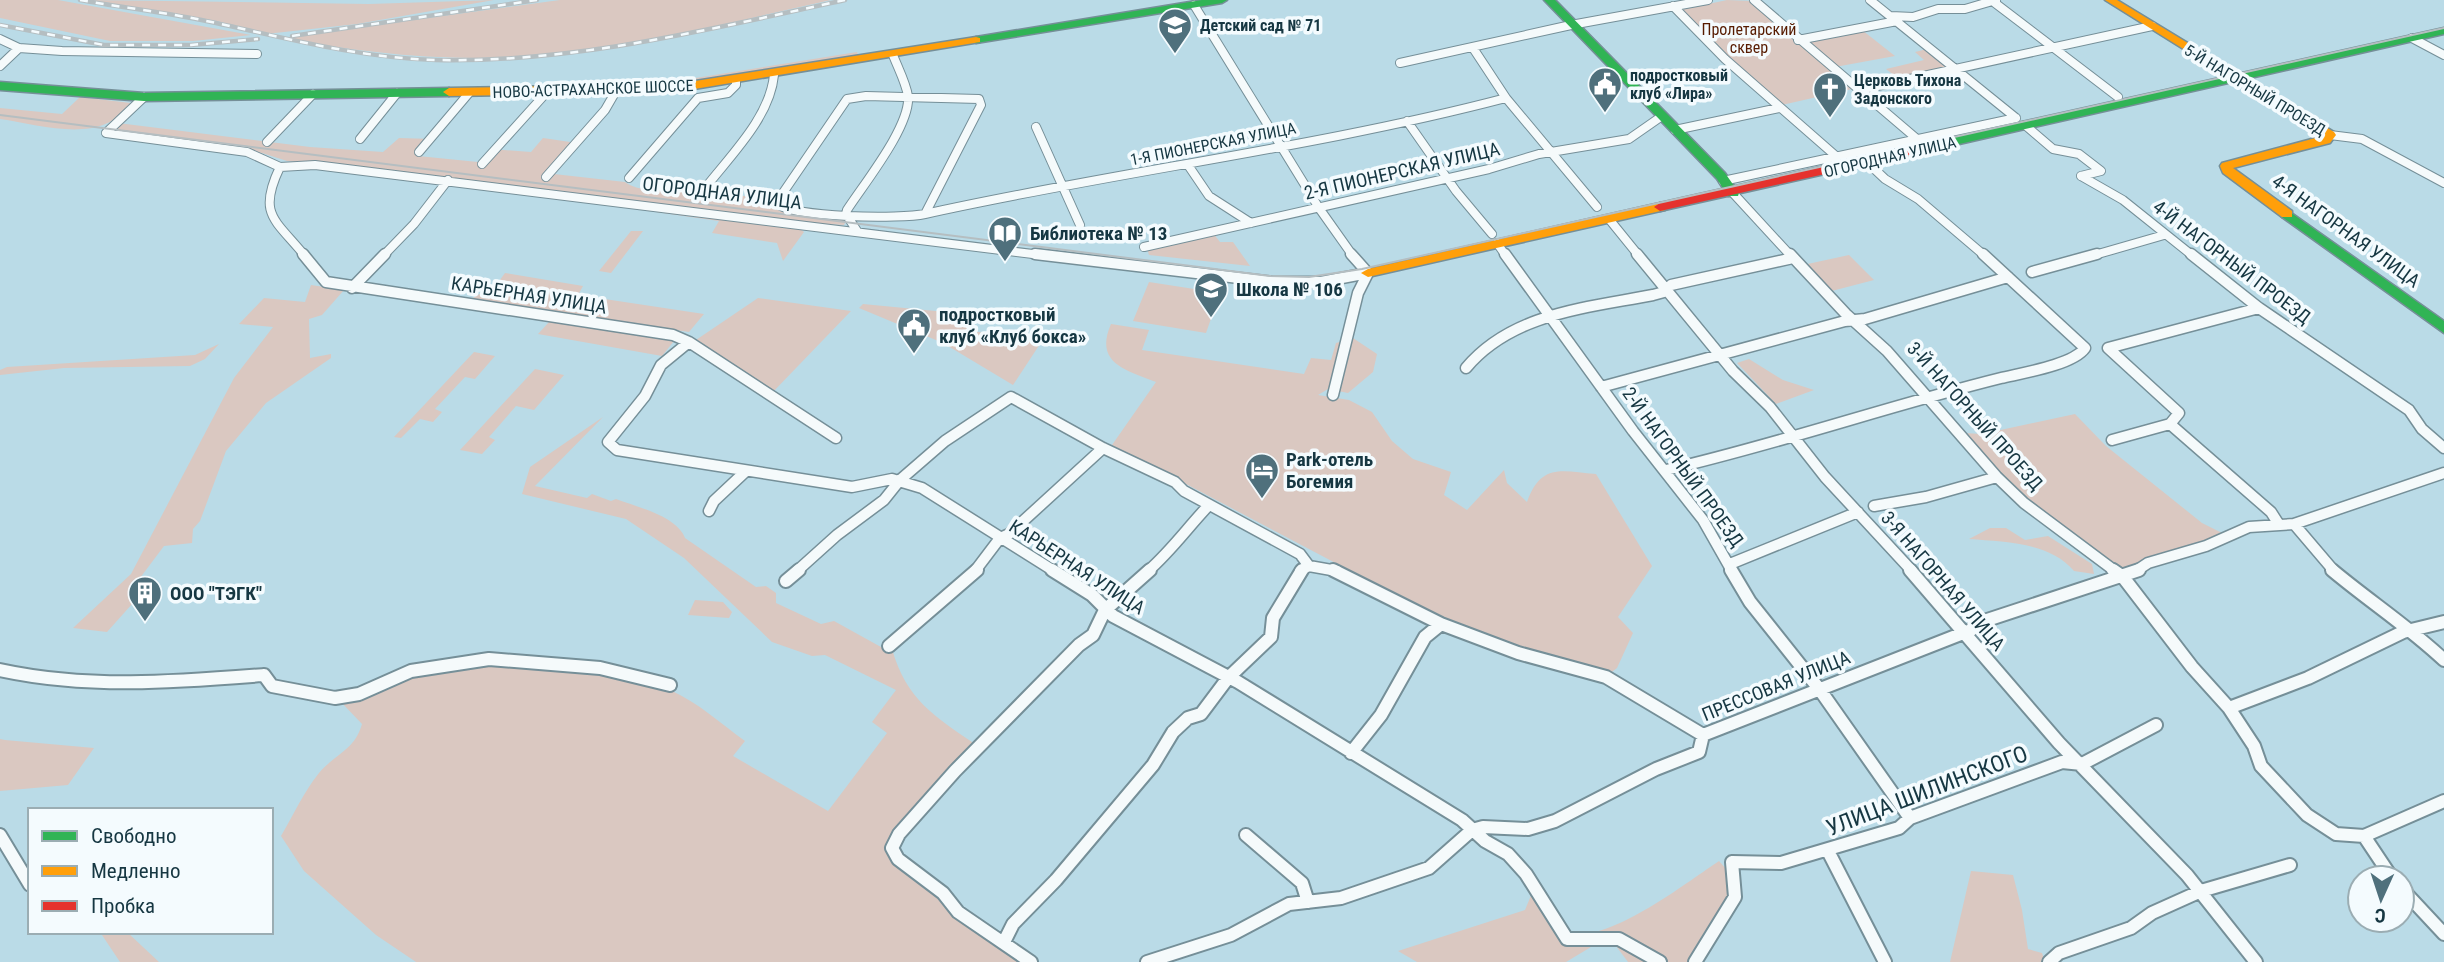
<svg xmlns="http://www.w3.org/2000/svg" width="2444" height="962" font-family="'Roboto Condensed',sans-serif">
  <rect width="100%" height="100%" fill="#badbe7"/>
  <path fill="#dac8c1" d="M0,0H58L251,35L193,41H110L0,18Z
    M91,0L369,4L494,0L357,24L266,34L217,21Z
    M560,0H831C731,22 629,49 526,56C444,62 364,53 282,38Z
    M1727,0L1751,1L1852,89L1782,105L1710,42L1680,10Z
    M1862,30L1895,56L1835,67L1806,41Z
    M1927,49L1950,67L1900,80L1886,69L1924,60L1915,52Z
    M857,52L859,57L684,84L565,86L683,80Z
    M80,97L131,103C102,146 43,125 0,119V108L62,114Z
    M118,123L310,147L383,152L399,138L433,139L418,156L478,162L490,149L531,152L543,138L577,143L554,174L625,182C634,189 653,192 663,188L775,199L779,210L840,217L846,221L844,225L824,224L459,179L287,161L262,153L111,130Z
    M658,209L799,228L804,232L783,261L777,243L712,233L719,221L656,212Z
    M631,231H643L611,273L599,271Z
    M1213,233L1220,242H1233L1250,266L1149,255L1147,248Z
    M1849,255L1874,280L1828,292L1803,265Z
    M505,273L583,286L578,295L704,314L689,332L471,299L497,284Z
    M1149,282L1220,293L1206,333L1133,321Z
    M311,285L344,290L322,315L309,319L310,358L331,354V358L266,403L226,451L200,521L193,529L192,543L164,546L140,578L133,603L107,632L73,628L131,574L234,378L273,327L239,324L264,298L305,302Z
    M758,298L851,311L771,394L693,342Z
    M863,304L977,315L970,331L1013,336L1040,344L1013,385L943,343L859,308Z
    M550,321L674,341L662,356L538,334Z
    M1111,324L1149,330L1142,350L1304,374L1311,358L1331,360L1336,343L1353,338L1377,354L1373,372L1348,393L1328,389L1318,395L1349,400L1372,412L1392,441L1413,459L1451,472L1444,495L1467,510L1504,470L1507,483L1527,502C1541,463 1561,471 1596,474L1652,566L1618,617L1633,633L1617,668L1608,675L1521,650L1436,616L1112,445L1156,382C1125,370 1094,363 1111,324Z
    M219,344L205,359L190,366L64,368L0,375V370L7,367L195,355Z
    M474,352L495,356L475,379L465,377L435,409L442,412L433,422L420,419L401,438L394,437Z
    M1749,359L1783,380L1814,390L1776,404L1737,363Z
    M535,369L564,375L534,410L516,406L489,437L495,440L482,454L460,450Z
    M2075,414L2106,446L2202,523L2226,535L2144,560L2133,570L2125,572L2027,502L1964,433L1982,434Z
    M603,417L535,486L587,498L592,494L611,501L616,499C637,507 677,516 685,538L756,587L766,586L776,593V603L821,624L834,621L881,647L892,649C906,699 935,717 975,744L887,840V850L1023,962H416L376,935L304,871L281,836C294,814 303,793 319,773C337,752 354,751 362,724L340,701C363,692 387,680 410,674C477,656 607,662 670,690C699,703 720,723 745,741L733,756L828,811L887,733L872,722L896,690L825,655L812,656L772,642L684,558L626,519L522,494L530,467Z
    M1990,528H2006L2025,540L2048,536L2092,564L2094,574L2074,571C2050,542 2005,542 1969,539Z
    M695,600L723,602L732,612L729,618L688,615Z
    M0,739L5,740L94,748L68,785L0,791Z
    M1719,861L1737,881L1700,962H1628L1616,946L1596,944L1566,962H1417L1398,951L1525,910L1532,893C1541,904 1556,928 1569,932C1607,945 1687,882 1719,861Z
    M1971,871L2013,875L2022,910L2028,949L2042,953L2045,962H1950Z
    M100,932H127L159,962H120Z"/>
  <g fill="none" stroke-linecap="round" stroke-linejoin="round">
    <g stroke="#758f98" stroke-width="10">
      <path id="street-far2" d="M1754,0L1917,139
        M1870,0L2016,118
        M1995,3L2118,97
        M1194,5L1319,208L1353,256
        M1673,6L1725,59L1837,157
        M1891,16L1913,17L1938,9H1965L1996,0
        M2412,38L2444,55
        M0,39L19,48L62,51L257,54
        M1798,40L1897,21
        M1473,48L1506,98L1597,207
        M1400,63L1571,25L1708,0
        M0,66L19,48
        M1859,90L2152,26
        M866,96L979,99L981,105L925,214C902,219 791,218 776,203L847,99Z
        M144,97L106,133L247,152L280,167L315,165L1049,256
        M1407,121L1456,191L1492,234
        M2025,125L2053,149L2079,154L2101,171L2081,176
        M1036,127L1080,225
        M1675,130L1779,108
        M2330,135L2362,139L2444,183
        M360,139L397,93
        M267,142L313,94
        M419,152L469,93
        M1867,162L1885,179L1918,199L1985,256
        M482,164L547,92
        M1188,165L1209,196L1251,223
        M280,167C257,215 275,219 305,256
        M2081,176L2123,200L2193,256
        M546,177L605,110L616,91
        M629,178L698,98L728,93L736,85V80
        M1723,181L2016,118
        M706,187C731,155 770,117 774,75
        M1733,193L1791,256
        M925,214C1118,171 1315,148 1506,98
        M1609,219L1639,256
        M857,231L846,214L847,210C863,185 911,126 908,96C906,83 898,68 893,55
        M1497,243L1506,256
        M1144,247L1489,169L1539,154L1629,139L1662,116
        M383,256L414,224L448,180
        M2091,256L2164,235"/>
    </g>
    <g stroke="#758f98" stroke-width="13">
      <path id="street-far1" d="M303,254L326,282L673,335L689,342L836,438
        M1035,254L1273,282H1321L1368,273
        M1351,254L1368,273
        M1505,254L1633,431L1703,520L1732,571
        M1637,254L1733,371L1770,407L1825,477L1912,571
        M1790,254L1846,314L1887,351L1997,477L2024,503L2115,571
        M2191,254L2259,308L2409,410L2422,429L2444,448
        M2032,272L2097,254
        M352,288L385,254
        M2259,308L2108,348L2179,413L2170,424L2271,512L2278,523
        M689,342L661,365L645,396L608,442L617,450L852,487L892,479L922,488L1054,571
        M1466,368C1512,313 1587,308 1653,295L1664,292L1671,285L1793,258
        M1601,387L1845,321L1865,319L2008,277
        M1333,395L1358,293L1368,273
        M2112,440L2170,424
        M1666,470C1779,444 1888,406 2001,378C2022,373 2073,365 2085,348L1983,254
        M1874,506L1926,497L1997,477
        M709,511L714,501L746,471
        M2294,524L2334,571
        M1730,564L1858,512
        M797,571L837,535L884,500L900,480L945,441L1011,397L1103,448L1175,482L1184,491L1300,554L1309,566L1337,571
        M975,571L1000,538L1009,534L1103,448
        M1148,571C1171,551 1188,527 1209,505
        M1300,571L1309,566
        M2136,571L2148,563L2206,546L2249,527L2294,524L2444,473"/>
    </g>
    <g stroke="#758f98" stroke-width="16">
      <path id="street" d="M1052,570L1092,595L1113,616L1238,682L1462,820L1485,841L1508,854L1526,874L1567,939H1619L1660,962
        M1333,570L1441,624L1518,653L1606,677L1703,735
        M1731,570L1750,602L1820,690L1910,818
        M1910,570L2059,743L2187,875L2256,962
        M2113,570L2123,577L2192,667L2229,708L2254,746L2261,766L2307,815L2336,834L2364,836L2392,878
        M2332,570C2369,601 2409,627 2444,660
        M786,581L799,570
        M889,646L977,570
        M0,670C88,689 175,682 264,675L272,686L335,698L359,694L411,671L489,659L600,668L670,685
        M2229,708L2308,678L2403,632L2444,622
        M1351,753L1381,715L1425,637L1441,624
        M0,835L30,885
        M1246,835L1302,883L1308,902
        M2364,836L2444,801
        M1828,851L1885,962
        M2402,889L2444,934
        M1004,942L1013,924L1056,880L1153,765L1173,732L1188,718L1201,714L1228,678L1271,637L1273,618L1302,570
        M1031,962L958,912L943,893L898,859L892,848L899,834L955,771L1079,645L1093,635L1105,610L1150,570
        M1147,962L1231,935L1289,904L1341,898L1429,868L1472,830L1483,827L1528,829L1555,821L1656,769L1699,752L1703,735L1971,630L1981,622L2139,570
        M1695,962L1735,897L1732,862L1781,863L1899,828L1910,818L2062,762L2082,764L2156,725
        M2049,962L2059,953L2131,928L2152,913L2201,891L2290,865"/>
    </g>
    <g stroke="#758f98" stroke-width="3">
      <path id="fast" d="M1202,0H1227L1222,3L976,43L970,40L976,37Z
        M1544,0H1555L1725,173L1739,193L1738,196H1728L1717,179Z
        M2444,28V34L1946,147L1940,143L1946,139Z
        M0,82L144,93L449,88L455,92L449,96L144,101L0,90Z
        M2287,210L2444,321V333L2282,217V211Z"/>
    </g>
    <g stroke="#758f98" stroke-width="3">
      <path id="slow" d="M2105,0H2117L2334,132L2336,135L2330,143L2233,168L2292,211V217H2282L2223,173L2220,166L2222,163L2323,136Z
        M976,37L980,38V42L676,92L449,96L443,92L449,88L676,84Z
        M1660,203L1666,207L1665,210L1368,277L1361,273L1368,269Z"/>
    </g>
    <g stroke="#758f98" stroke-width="3">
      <path id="jam" d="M1946,139L1952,143L1950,146L1660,211L1654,207L1660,203Z"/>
    </g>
    <use href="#street-far2" stroke="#f5fafb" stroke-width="8"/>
    <use href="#street-far1" stroke="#f5fafb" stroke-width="10"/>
    <use href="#street" stroke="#f5fafb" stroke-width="12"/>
    <use href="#fast" fill="#30b455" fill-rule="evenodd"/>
    <use href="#slow" fill="#ff9f0a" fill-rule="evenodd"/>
    <use href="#jam" fill="#e5322d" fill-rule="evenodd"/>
    <path stroke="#b5bec1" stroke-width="2" d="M0,115L1270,276L1309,277L1362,269L2444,28"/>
    <g stroke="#b5bec1" stroke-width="4.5">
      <path id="rail" d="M80,0C125,8 171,13 216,23C289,39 361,58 436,60C575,63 710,29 845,0
        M0,25L104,45H191L258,39
        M292,36L537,0"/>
    </g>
    <use href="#rail" stroke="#f4fbfe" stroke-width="2.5" stroke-dasharray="8" stroke-linecap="butt"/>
  </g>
  <defs>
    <g id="school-pin" transform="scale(1.75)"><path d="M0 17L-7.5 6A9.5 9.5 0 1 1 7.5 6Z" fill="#4f707c" stroke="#f4fbfe"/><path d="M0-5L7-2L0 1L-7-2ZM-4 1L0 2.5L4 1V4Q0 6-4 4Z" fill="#fff"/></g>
    <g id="civic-pin" transform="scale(1.75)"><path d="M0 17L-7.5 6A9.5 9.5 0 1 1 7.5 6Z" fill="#4f707c" stroke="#f4fbfe"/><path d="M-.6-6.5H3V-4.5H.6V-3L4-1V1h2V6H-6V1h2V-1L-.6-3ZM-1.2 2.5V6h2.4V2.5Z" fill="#fff"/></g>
    <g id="church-pin" transform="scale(1.75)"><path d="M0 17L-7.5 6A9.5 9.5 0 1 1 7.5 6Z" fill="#4f707c" stroke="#f4fbfe"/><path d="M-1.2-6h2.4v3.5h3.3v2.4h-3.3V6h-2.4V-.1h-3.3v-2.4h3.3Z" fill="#fff"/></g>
    <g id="library-pin" transform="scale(1.75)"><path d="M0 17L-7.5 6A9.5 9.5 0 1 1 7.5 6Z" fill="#4f707c" stroke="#f4fbfe"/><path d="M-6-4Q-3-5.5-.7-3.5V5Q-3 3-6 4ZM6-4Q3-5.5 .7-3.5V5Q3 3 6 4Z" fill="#fff"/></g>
    <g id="hotel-pin" transform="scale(1.75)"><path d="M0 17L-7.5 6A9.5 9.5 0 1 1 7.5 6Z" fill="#4f707c" stroke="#f4fbfe"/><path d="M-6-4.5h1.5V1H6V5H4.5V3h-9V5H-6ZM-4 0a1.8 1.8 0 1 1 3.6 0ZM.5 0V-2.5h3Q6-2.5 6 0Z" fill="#fff"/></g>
    <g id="building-pin" transform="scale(1.75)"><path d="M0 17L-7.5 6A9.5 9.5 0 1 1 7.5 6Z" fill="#4f707c" stroke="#f4fbfe"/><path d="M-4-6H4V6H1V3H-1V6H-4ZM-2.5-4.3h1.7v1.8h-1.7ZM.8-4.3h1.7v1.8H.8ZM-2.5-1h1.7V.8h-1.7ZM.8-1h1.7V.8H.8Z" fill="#fff"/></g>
  </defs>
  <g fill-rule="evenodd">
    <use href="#school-pin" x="1175" y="25"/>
    <use href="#civic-pin" x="1605" y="84"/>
    <use href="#church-pin" x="1830" y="89"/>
    <use href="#library-pin" x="1005" y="233"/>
    <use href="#school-pin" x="1211" y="289"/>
    <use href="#civic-pin" x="914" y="325"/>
    <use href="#hotel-pin" x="1262" y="470"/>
    <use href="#building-pin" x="145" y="593"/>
  </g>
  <g text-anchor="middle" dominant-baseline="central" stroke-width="7" stroke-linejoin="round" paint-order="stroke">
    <g font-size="16" font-weight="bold" fill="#163742" stroke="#f4fbfe" text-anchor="start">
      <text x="1200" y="25">Детский сад № 71</text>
      <text x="1630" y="75">подростковый<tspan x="1630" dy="18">клуб «Лира»</tspan></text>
      <text x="1854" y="80">Церковь Тихона<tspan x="1854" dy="18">Задонского</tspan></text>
    </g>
    <g font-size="16" fill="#571b00" stroke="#f4fbfe">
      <text x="1749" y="29">Пролетарский<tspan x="1749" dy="18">сквер</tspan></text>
    </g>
    <g font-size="16" fill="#163742" stroke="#f4fbfe">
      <text transform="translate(593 89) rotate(-2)">НОВО-АСТРАХАНСКОЕ ШОССЕ</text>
      <text transform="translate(2255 90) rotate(31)">5-Й НАГОРНЫЙ ПРОЕЗД</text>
      <text transform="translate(1213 144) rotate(-11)">1-Я ПИОНЕРСКАЯ УЛИЦА</text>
      <text transform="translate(1890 157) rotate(-13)">ОГОРОДНАЯ УЛИЦА</text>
    </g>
    <g font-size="19" fill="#163742" stroke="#f4fbfe">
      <text transform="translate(1402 171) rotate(-13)">2-Я ПИОНЕРСКАЯ УЛИЦА</text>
      <text transform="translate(722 193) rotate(7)">ОГОРОДНАЯ УЛИЦА</text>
      <text transform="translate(2346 231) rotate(36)">4-Я НАГОРНАЯ УЛИЦА</text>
      <text transform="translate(2232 262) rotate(37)">4-Й НАГОРНЫЙ ПРОЕЗД</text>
      <text transform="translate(529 295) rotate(9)">КАРЬЕРНАЯ УЛИЦА</text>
      <text transform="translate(1975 416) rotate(48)">3-Й НАГОРНЫЙ ПРОЕЗД</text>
      <text transform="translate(1683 467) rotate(54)">2-Й НАГОРНЫЙ ПРОЕЗД</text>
      <text transform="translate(1077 567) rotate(33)">КАРЬЕРНАЯ УЛИЦА</text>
      <text transform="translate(1943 581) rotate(49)">3-Я НАГОРНАЯ УЛИЦА</text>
      <text transform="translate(1776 686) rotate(-22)">ПРЕССОВАЯ УЛИЦА</text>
    </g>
    <g font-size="19" font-weight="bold" fill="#163742" stroke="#f4fbfe" text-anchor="start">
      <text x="1030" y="233">Библиотека № 13</text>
      <text x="1236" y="289">Школа № 106</text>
      <text x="939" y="314">подростковый<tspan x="939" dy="22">клуб «Клуб бокса»</tspan></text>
      <text x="1286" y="459">Park-отель<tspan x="1286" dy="22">Богемия</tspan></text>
      <text x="170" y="593">ООО "ТЭГК"</text>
    </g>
    <g font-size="23" fill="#163742" stroke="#f4fbfe">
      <text transform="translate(1927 791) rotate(-21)">УЛИЦА ШИЛИНСКОГО</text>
    </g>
  </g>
  <rect x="28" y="808" width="245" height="126" fill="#f4fbfe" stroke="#9badb3" stroke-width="2"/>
  <rect x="42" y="831" width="35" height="10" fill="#30b455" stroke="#9badb3" stroke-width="2"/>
  <text x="91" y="843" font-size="21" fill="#163742">Свободно</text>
  <rect x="42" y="866" width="35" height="10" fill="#ff9f0a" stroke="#9badb3" stroke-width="2"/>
  <text x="91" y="878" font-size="21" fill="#163742">Медленно</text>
  <rect x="42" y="901" width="35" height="10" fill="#e5322d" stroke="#9badb3" stroke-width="2"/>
  <text x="91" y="913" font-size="21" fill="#163742">Пробка</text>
  <g transform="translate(2381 899) rotate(183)"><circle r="33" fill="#f4fbfe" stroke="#9badb3" stroke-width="2"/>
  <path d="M0-5L12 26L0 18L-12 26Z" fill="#4f707c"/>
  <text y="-10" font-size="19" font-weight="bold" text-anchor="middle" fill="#163742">С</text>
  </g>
</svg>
